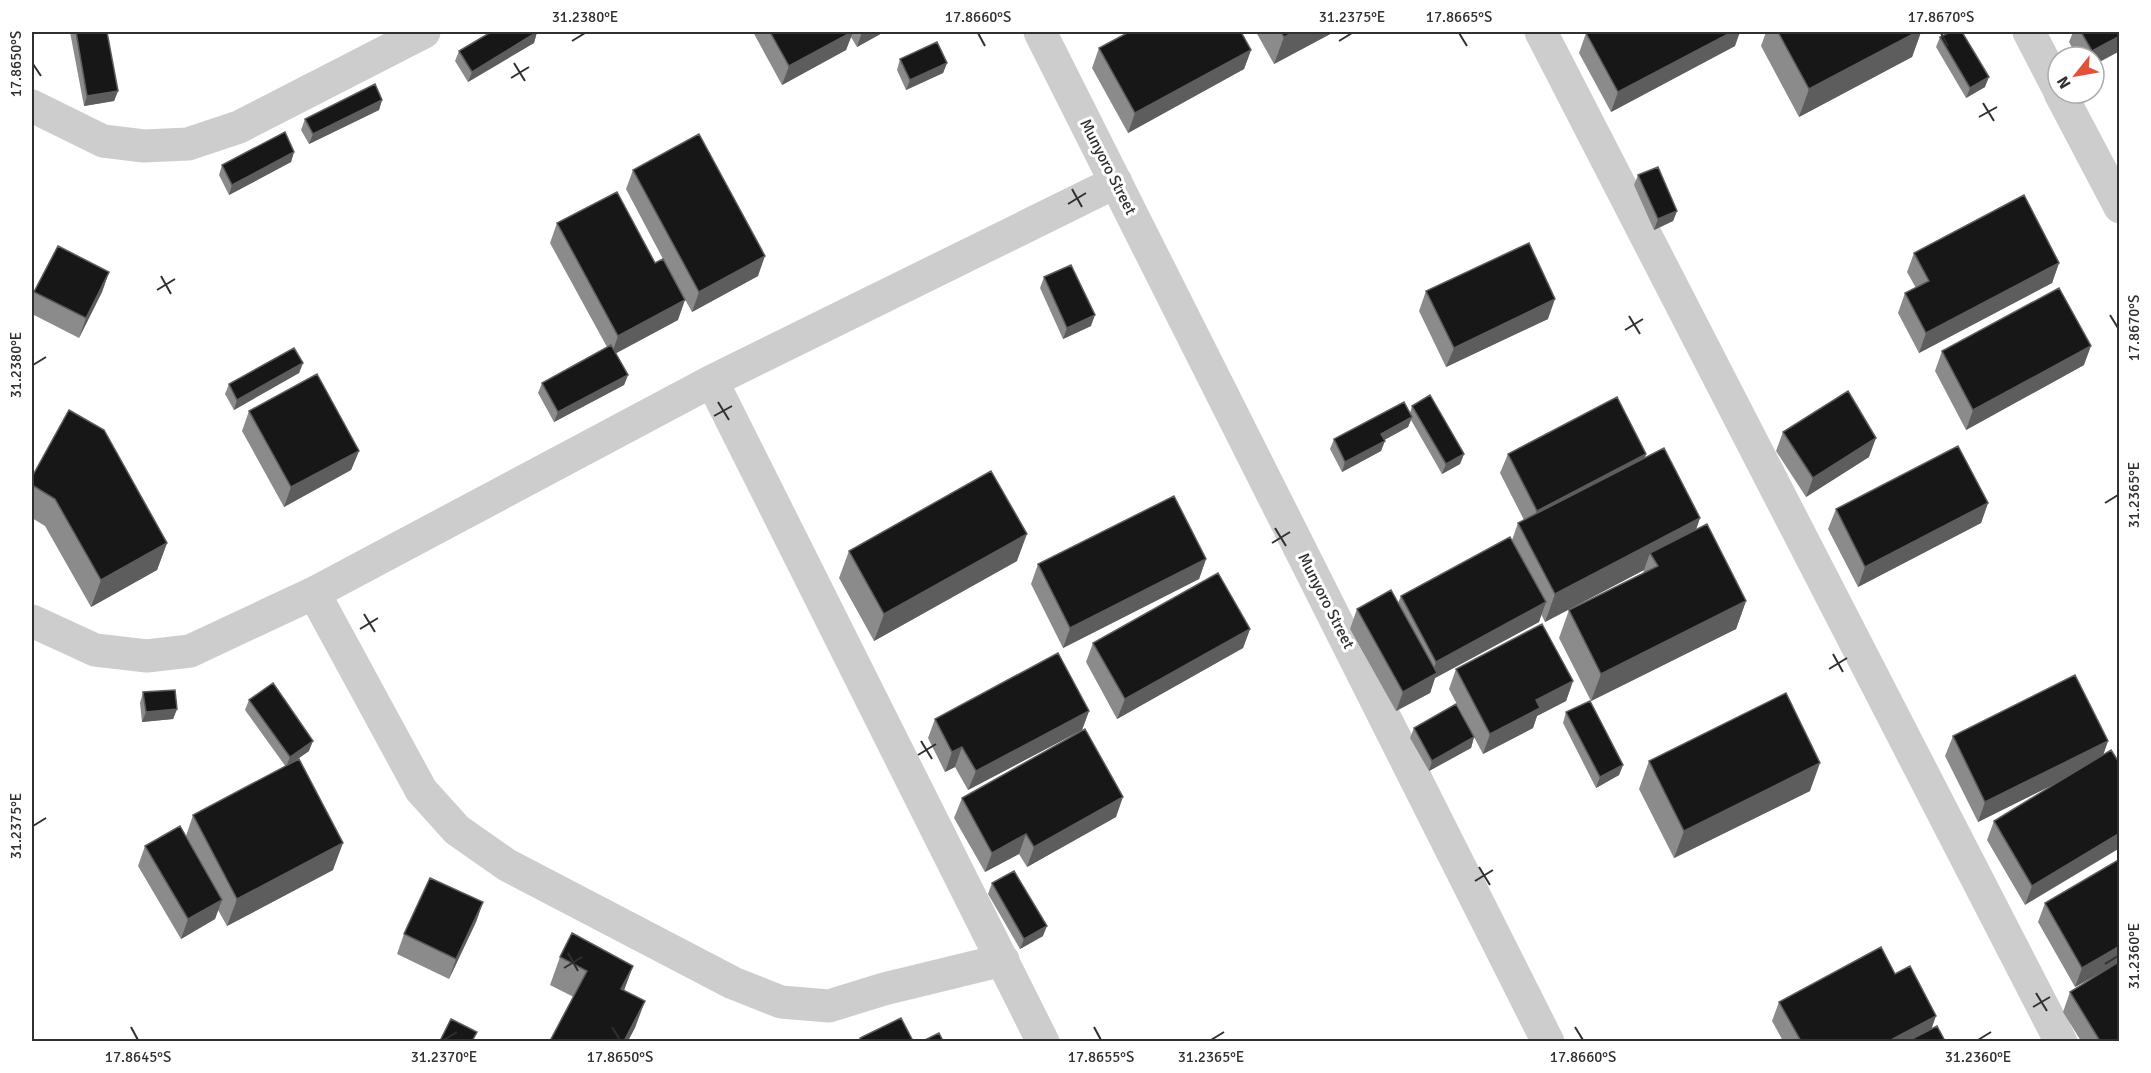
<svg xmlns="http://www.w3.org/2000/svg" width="2151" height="1073" font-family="Signika,sans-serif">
  <rect width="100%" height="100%" fill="#fff"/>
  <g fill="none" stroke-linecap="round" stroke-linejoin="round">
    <path stroke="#cdcdcd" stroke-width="33" d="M1040,32L1548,1042
      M1541,32L2061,1042
      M2029,32L2058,88
      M2060,93L2120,207
      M32,106L103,141L144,146L188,144L239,127L424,32
      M712,381L1043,1042
      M314,593L421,790L457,830L507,865L733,983L781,1002L829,1006L884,989L1003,960
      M32,621L95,650L147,656L190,651L314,593L712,381L1116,182"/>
  </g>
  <path fill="#8b8b8b" d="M70,32H107L118,91L114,101L84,106Z
    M537,32L534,43L468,82L455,61L459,51Z
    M753,32H884L857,47L851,37L846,50L782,85Z
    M1256,32H1334L1274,64Z
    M1766,32H1921L1912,57L1799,117L1761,46Z
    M2073,32H2120L2094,57H2077L2069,42Z
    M1586,33L1735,46L1611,112L1579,53Z
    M1940,37L1985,87L1966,98L1936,47Z
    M1099,48L1251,50L1244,69L1128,133L1092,68Z
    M900,59L947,63L943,73L906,90L897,70Z
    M382,100L379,110L309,144L301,130L305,119Z
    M294,152L291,162L229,195L219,175L222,165Z
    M633,170L758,276L692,312L678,287V320L616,353L628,375L624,385L554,422L538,393L542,383L607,347L550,243L557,223L655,263L663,259L626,189Z
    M1638,175L1677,211L1673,221L1654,230L1634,185Z
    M1914,253L2059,263L2052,283L1919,353L1898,313L1905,293L1916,288L1907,272Z
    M109,272L102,292L79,338L32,314V300L34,292Z
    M1044,277L1091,326L1063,339L1040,288Z
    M1426,291L1548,319L1446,367L1419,311Z
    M1942,351L2084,365L1966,430L1935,371Z
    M303,363L299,373L234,410L225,394L229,384Z
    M1412,406L1464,454L1460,464L1442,474L1411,420L1408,427L1384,440L1381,451L1342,472L1330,449L1334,439L1410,413Z
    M249,411L359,451L351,470L284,507L242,431Z
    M1783,432L1869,457L1806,497L1776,451Z
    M1508,454H1646L1645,457L1700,518L1696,530L1746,601L1736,629L1591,701L1559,638L1569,610L1643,573L1644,570L1545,622L1541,614L1539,622L1435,678L1430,693L1396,711L1350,629L1357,609L1398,603L1401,596L1512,540L1518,523L1524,520L1500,473Z
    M32,477L167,543L157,570L91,607L45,526L32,518Z
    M1988,503L1981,523L1858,587L1828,529L1836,509Z
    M849,551L1017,561L874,641L839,578Z
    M1206,559L1199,579L1063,648L1031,584L1038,564Z
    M1250,629L1243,648L1117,719L1086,662L1093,643Z
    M1456,669L1573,681L1566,701L1537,716L1533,728L1483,754L1474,737L1471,748L1429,771L1410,738L1414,728L1474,737L1449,689Z
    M143,692L177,709L173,719L142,722L140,703Z
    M249,700L309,751L292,763L333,870L227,926L218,910L215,919L181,939L138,866L145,846L186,836L193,815L286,767L245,710Z
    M1089,711L1082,730L968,790L955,767L945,772L928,738L935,719Z
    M1566,712L1623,765L1619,775L1596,788L1563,723Z
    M1953,736L2108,741L2103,755L2025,905L1987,840L1994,821L2060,781L1978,822L1945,756Z
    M1649,761L1810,791L1674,858L1639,789Z
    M962,798L1116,817L1027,867L1019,854L985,872L954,818Z
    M2120,859V1041H2081L2063,1012L2070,992L2112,966L2075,987L2038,922L2045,903Z
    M992,883L1043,936L1020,949L988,894Z
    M483,902L476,922L449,979L397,954L404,934Z
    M560,957L633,966L624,990L635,1028L550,985Z
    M1895,974L1931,1029L1945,1041H1783L1772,1021L1779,1002Z"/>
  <path fill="#5d5d5d" d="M537,32L534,43L468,82L472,72Z
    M852,32H853L846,50L782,85L789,66Z
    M862,32H884L857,47Z
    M1294,32H1334L1274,64L1284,37Z
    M1732,32H1740L1735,46L1611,112L1618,92Z
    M1917,32H1921L1912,57L1799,117L1809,89Z
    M2120,36V51L2094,65V57H2090L2092,51Z
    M1251,50L1244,69L1128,133L1135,113Z
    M947,63L943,73L906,90L910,80Z
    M1989,77L1985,87L1966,98L1970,88Z
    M118,91L114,101L84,106L87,96Z
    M382,100L379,110L309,144L313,134Z
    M294,152L291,162L229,195L232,185Z
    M1677,211L1673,221L1654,230L1658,219Z
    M765,256L758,276L692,312L699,292Z
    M2059,263L2052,283L1919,353L1926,333Z
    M109,272L102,292L79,338L86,318Z
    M1555,299L1548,319L1446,367L1454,348Z
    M685,300L678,320L611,356L618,336Z
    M1095,315L1091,326L1063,339L1067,328Z
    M2091,346L2084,365L1966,430L1973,410Z
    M303,363L299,373L234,410L237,400Z
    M628,375L624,385L554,422L558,412Z
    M1412,417L1408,427L1377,444L1381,434Z
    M1876,438L1869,457L1806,497L1813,478Z
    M1385,441L1381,451L1342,472L1345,462Z
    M359,451L351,470L284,507L291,487Z
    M1464,454L1460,464L1442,474L1446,464Z
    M1646,454L1639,474L1530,530L1537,511Z
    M1988,503L1981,523L1858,587L1865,567Z
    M1700,518L1690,546L1650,553L1644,570L1545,622L1555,594Z
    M1027,534L1017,561L874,641L884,614Z
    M167,543L157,570L91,607L101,580Z
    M1206,559L1199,579L1063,648L1070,628Z
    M1746,601L1736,629L1591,701L1601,674Z
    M1546,602L1539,622L1435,678L1430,693L1396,711L1403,692L1431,677L1436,662Z
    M1250,629L1243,648L1117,719L1125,699Z
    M1573,681L1566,701L1537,716L1533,728L1483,754L1490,734L1536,700Z
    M177,709L173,719L142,722L146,712Z
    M1089,711L1082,730L968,790L976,771Z
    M1474,737L1471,748L1429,771L1432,761Z
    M313,741L309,751L286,767L290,757Z
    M2108,741L2101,761L1978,822L1985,802Z
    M962,747L955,767L945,772L952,752Z
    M1820,763L1810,791L1674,858L1684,831Z
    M1623,765L1619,775L1596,788L1600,777Z
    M1123,797L1116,817L1027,867L1034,847Z
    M2120,833V848L2025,905L2032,886Z
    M1026,834L1019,854L985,872L992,853Z
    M343,843L333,870L227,926L237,899Z
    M222,900L215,919L181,939L188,919Z
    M483,902L476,922L449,979L456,959Z
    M1047,926L1043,936L1020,949L1024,939Z
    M2120,946V962L2075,987L2082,968Z
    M633,966L623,993L621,989Z
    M645,1001L635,1028L628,1041H624Z
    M1936,1016L1929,1036L1918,1041H1889Z"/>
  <path fill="#171717" stroke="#5d5d5d" stroke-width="1.5" d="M76,32H107L118,91L87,96Z
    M491,32H537L472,72L459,51Z
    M770,32H852L789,66Z
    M1129,32H1241L1251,50L1135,113L1099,48Z
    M1281,32H1294L1284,37Z
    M1589,32H1732L1618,92L1586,33Z
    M1778,32H1917L1809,89Z
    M1950,32H1962L1989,77L1970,88L1940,37Z
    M2081,32H2120V36L2092,51Z
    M937,42L947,63L910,80L900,59Z
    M375,84L382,100L313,134L305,119Z
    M285,132L294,152L232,185L222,165Z
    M699,134L765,256L699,292L633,170Z
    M1658,167L1677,211L1658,219L1638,175Z
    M617,192L655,263L663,259L685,300L618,336L557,223Z
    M2024,195L2059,263L1926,333L1905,293L1929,281L1914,253Z
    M1529,243L1555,299L1454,348L1426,291Z
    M58,246L109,272L86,318L34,292Z
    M1071,265L1095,315L1067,328L1044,277Z
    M2059,288L2091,346L1973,410L1942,351Z
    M611,345L628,375L558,412L542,383Z
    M294,348L303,363L237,400L229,384Z
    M317,374L359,451L291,487L249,411Z
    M1848,391L1876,438L1813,478L1783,432Z
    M1430,395L1464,454L1446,464L1412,406Z
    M1617,397L1646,454L1537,511L1508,454Z
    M1404,402L1412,417L1381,434L1385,441L1345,462L1334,439Z
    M69,410L104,430L167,543L101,580L55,499L32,485V477Z
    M1958,446L1988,503L1865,567L1836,509Z
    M1664,448L1700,518L1555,594L1518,523Z
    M991,471L1027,534L884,614L849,551Z
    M1174,496L1206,559L1070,628L1038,564Z
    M1707,524L1746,601L1601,674L1569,610L1658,566L1650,553Z
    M1510,537L1546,602L1436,662L1401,596Z
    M1218,573L1250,629L1125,699L1093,643Z
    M1391,590L1437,673L1403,692L1357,609Z
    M1542,624L1573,681L1536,700L1540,708L1490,734L1456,669Z
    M1058,653L1089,711L976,771L962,747L952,752L935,719Z
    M2075,675L2108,741L1985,802L1953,736Z
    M273,683L313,741L290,757L249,700Z
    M175,690L177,709L146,712L143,692Z
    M1786,693L1820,763L1684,831L1649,761Z
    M1590,701L1623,765L1600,777L1566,712Z
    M1456,704L1474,737L1432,761L1414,728Z
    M1085,729L1123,797L1034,847L1026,834L992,853L962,798Z
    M2111,750L2120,764V833L2032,886L1994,821Z
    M299,759L343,843L237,899L193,815Z
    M180,826L222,900L188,919L145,846Z
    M2120,859V946L2082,968L2045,903Z
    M1014,871L1047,926L1024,939L992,883Z
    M430,878L483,902L456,959L404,934Z
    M572,933L633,966L621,989L645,1001L624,1041H550L587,971L560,957Z
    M1881,947L1895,974L1910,966L1936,1016L1889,1041H1801L1779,1002Z
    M2120,961V1039L2116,1041H2100L2070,992Z
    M901,1018L913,1041H862L860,1038Z
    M451,1019L477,1032L472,1041H440Z
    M1937,1026L1945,1041H1908Z
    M939,1033L943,1041H923Z"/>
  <path fill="none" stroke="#303030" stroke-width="2" d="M978,33L985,46M1459,33L1467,46M1941,33L1948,46M572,41L585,33M1339,41L1352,33M514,63L525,81M33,64L41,76M511,78L529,67M1983,103L1994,121M1979,117L1997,107M1072,189L1082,207M1068,204L1086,193M161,276L171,294M157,290L175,279M2110,315L2118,328M1629,316L1640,334M1625,330L1643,319M33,365L46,357M718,402L729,420M714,416L732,406M2105,503L2118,495M1275,528L1286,546M1272,543L1290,532M364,614L375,632M360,629L378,618M1833,654L1843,672M1829,669L1847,658M921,741L932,759M918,755L936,744M33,826L46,818M1479,867L1490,885M1475,881L1493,870M568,953L578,971M2105,964L2118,956M564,968L582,957M2036,993L2047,1011M2033,1007L2050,997M131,1027L138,1040M612,1027L620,1040M1094,1027L1101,1040M1575,1027L1583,1040M444,1040L457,1032M1211,1040L1224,1032M1978,1040L1991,1032"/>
  <g text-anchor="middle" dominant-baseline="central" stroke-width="6" stroke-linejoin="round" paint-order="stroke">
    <g font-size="16" fill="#303030" stroke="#fff">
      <text transform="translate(1108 167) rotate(63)">Munyoro Street</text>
      <text transform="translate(1326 601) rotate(63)">Munyoro Street</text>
    </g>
  </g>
  <rect width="2151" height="1073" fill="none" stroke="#ffffff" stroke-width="66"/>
  <g transform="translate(2076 75) rotate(239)"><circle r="28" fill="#ffffff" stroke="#acacac" stroke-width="1.5"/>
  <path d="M0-4.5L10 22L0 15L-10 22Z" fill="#e15239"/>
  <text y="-9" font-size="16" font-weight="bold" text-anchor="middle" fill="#303030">N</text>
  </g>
  <rect x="33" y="33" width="2085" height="1007" fill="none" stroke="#303030" stroke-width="2"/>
  <g font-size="15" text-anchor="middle" fill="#303030">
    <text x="585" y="22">31.2380°E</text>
    <text x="978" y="22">17.8660°S</text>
    <text x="1352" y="22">31.2375°E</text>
    <text x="1459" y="22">17.8665°S</text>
    <text x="1941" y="22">17.8670°S</text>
    <text transform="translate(16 64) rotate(-90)" y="5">17.8650°S</text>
    <text transform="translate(2134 328) rotate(-90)" y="5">17.8670°S</text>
    <text transform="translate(16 365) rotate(-90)" y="5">31.2380°E</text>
    <text transform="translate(2134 495) rotate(-90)" y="5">31.2365°E</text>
    <text transform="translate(16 826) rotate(-90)" y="5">31.2375°E</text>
    <text transform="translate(2134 956) rotate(-90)" y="5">31.2360°E</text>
    <text x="138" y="1062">17.8645°S</text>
    <text x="444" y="1062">31.2370°E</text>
    <text x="620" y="1062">17.8650°S</text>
    <text x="1101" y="1062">17.8655°S</text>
    <text x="1211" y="1062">31.2365°E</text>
    <text x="1583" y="1062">17.8660°S</text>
    <text x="1978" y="1062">31.2360°E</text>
  </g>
</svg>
